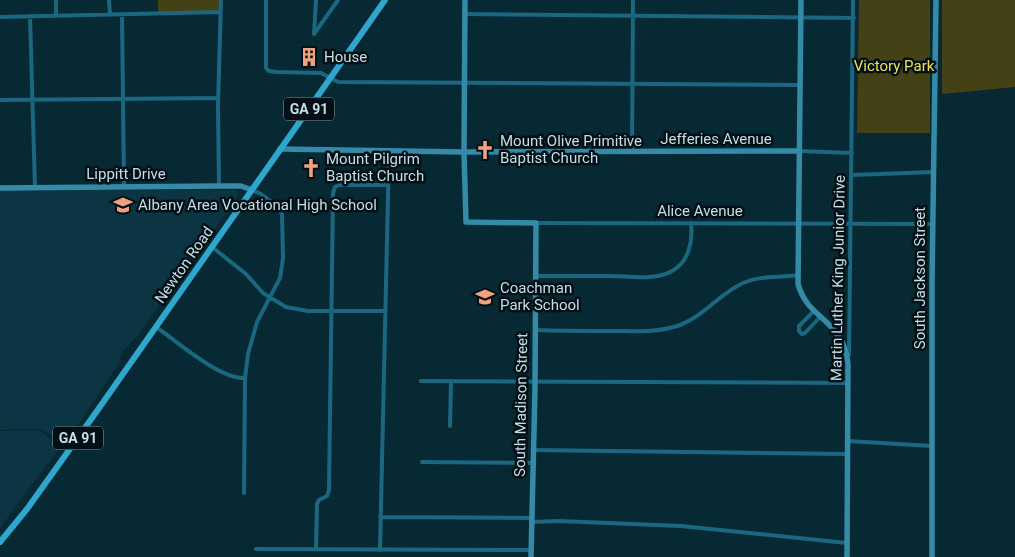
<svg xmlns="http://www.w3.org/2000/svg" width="1015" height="557" font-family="Roboto,sans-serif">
  <rect width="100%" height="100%" fill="#072934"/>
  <path fill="#0b3542" d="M0,190H236L239,195L138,335L122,352L118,365L65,444L41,429L0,430Z
    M39,430L60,447L0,528V431Z"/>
  <path fill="#454117" d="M158,0H219V11L158,12Z
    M859,0H930V133H857Z
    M942,0H1015V87L942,94Z"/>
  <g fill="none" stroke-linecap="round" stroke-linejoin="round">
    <path stroke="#1b6780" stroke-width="4" d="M56,0V16
      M109,0L110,14
      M266,0V68L269,71L276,72L321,73L338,82L800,85
      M316,0L314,34L338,0
      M122,14L124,186
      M465,14L854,18
      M30,16L35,188
      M0,17L220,12
      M0,100L218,98
      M799,151L852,153
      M632,152L633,0
      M852,175L934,172
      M219,186L218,105L221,0
      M536,223L933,224
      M212,247L246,274L263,293L286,307L308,311H385
      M536,276C561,276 586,276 610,276C629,276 655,281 672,271C689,262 693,241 691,223
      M814,311L799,326V331L802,334L805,333L820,317
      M156,327C178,342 219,379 245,378
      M536,330C561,331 586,331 612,331C634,331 658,333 680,325C704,316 719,294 743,283C761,275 779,278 798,275
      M849,355L853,0
      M421,381L849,383
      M450,426L451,381
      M848,441L932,446
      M533,450L848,454
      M422,462L533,463
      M244,493L245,378L248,354L257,322L280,278L283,258L282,214L273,203L261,194L252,190
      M380,517L531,518
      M531,522L559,521L681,526L847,543
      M256,549L531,550
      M316,549L317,504L319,500L327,496L329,490L333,193L335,187L339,185H388
      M380,550L389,151"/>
    <path stroke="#348aa7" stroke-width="5.5" d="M465,0L464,152L466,222L536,223L535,389L531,557
      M801,0L798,284C806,312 825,315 839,337C845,345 847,354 848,364L847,557
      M280,149L464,152L799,151
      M0,188L219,186H241L252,190
      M932,557V284L936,0"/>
    <path stroke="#2fa6cb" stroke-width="6" d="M0,542L27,509L97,411L385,0"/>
  </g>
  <defs>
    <g id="building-bare" transform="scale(1.5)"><path d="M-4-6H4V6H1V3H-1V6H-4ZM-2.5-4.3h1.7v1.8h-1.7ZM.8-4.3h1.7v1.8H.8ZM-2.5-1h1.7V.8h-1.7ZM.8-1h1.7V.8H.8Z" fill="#f2a17e" stroke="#021016" stroke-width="2.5" paint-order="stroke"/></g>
    <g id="church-bare" transform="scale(1.5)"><path d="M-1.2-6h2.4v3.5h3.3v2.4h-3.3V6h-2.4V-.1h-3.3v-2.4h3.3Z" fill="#f2a17e" stroke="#021016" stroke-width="2.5" paint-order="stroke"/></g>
    <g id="school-bare" transform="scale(1.5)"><path d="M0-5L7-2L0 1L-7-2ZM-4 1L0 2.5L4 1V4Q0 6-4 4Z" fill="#f2a17e" stroke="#021016" stroke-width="2.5" paint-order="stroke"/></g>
  </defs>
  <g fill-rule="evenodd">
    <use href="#building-bare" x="309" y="57"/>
    <use href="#church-bare" x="485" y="150"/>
    <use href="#church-bare" x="311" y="168"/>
    <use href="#school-bare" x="123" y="205"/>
    <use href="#school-bare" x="485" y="297"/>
  </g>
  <g text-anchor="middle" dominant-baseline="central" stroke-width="5" stroke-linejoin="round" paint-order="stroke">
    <g fill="#021016" stroke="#8ca0a8" stroke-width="1">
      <rect x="284" y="97.5" width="50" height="23" rx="4"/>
      <rect x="53" y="426.5" width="50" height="23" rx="4"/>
    </g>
    <g font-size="14" font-weight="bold" fill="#c7dde6">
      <text x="309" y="109">GA 91</text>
      <text x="78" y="438">GA 91</text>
    </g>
    <g font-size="15" fill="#c7dde6" stroke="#021016" text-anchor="start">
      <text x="324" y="57">House</text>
      <text x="500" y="141">Mount Olive Primitive<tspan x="500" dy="17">Baptist Church</tspan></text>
      <text x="326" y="159">Mount Pilgrim<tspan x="326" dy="17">Baptist Church</tspan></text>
      <text x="138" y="205">Albany Area Vocational High School</text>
      <text x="500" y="288">Coachman<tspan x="500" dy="17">Park School</tspan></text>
    </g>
    <g font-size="15" fill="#ede057" stroke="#021016">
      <text x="894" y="66">Victory Park</text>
    </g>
    <g font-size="15" fill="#c7dde6" stroke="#021016">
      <text x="716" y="139">Jefferies Avenue</text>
      <text x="126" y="174">Lippitt Drive</text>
      <text x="700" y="211">Alice Avenue</text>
      <text transform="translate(184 265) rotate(-55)">Newton Road</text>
      <text transform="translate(838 278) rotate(-89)">Martin Luther King Junior Drive</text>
      <text transform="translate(920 278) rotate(-90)">South Jackson Street</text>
      <text transform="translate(521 405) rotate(-89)">South Madison Street</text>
    </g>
  </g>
</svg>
